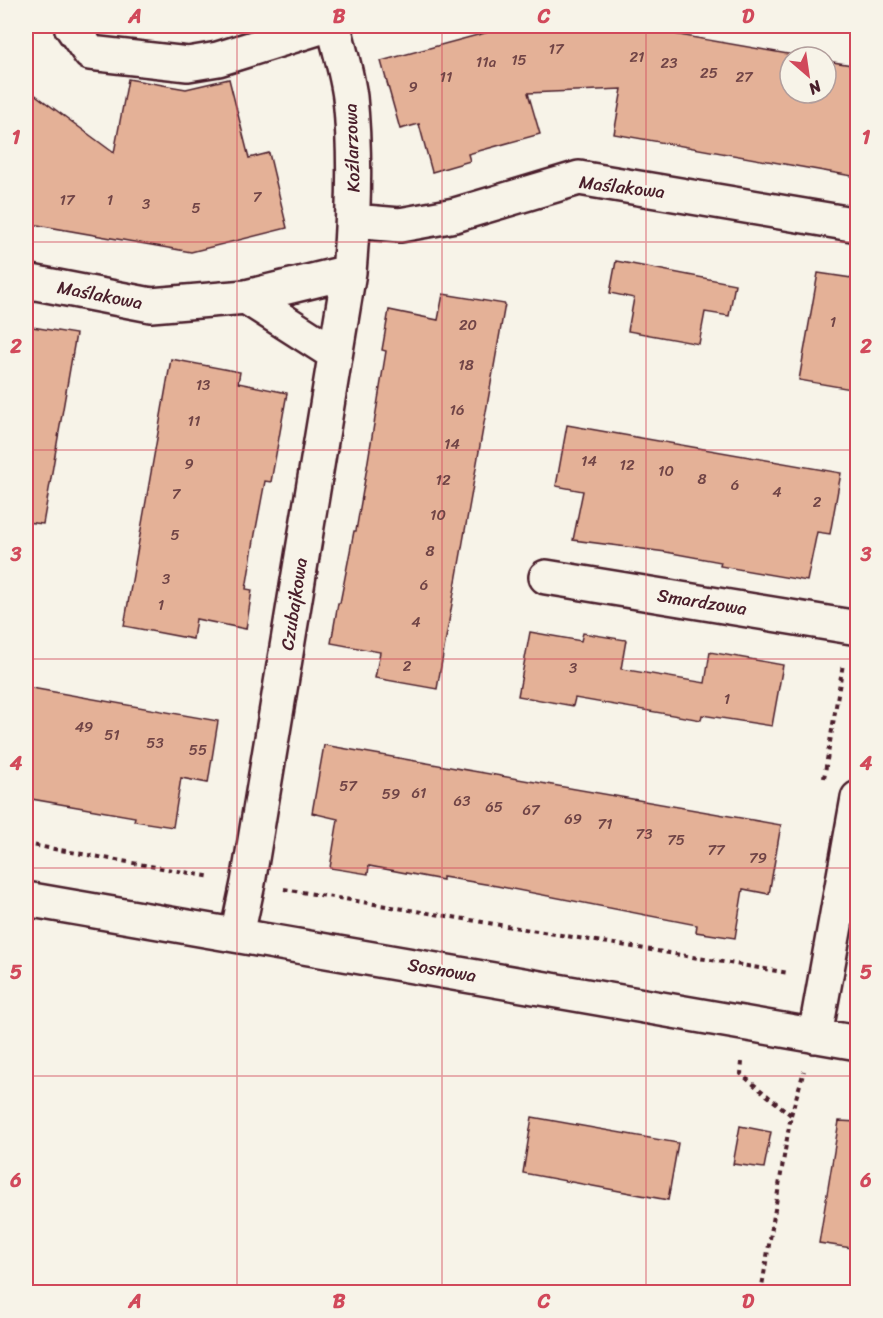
<svg xmlns="http://www.w3.org/2000/svg" width="883" height="1318" font-family="Sriracha,sans-serif">
  <rect width="100%" height="100%" fill="#f7f3e8"/>
  <filter id="ink" filterUnits="userSpaceOnUse"><feTurbulence type="fractalNoise" baseFrequency=".0167" numOctaves="2"/><feDisplacementMap in="SourceGraphic" scale="12" xChannelSelector="R" yChannelSelector="G"/><feConvolveMatrix kernelMatrix="1 2 1 2 8 2 1 2 1" color-interpolation-filters="sRGB"/></filter>
  <g filter="url(#ink)">
    <path fill="#e4b197" stroke="#4a1f2b" stroke-width="1.5" d="M511,26H628L805,57H790V93H826V61L858,66V177L614,134L622,89L528,93L540,134L468,154L470,161L432,172L419,124L400,129L381,61Z
      M128,79L186,89L229,79L249,158L269,153L287,228L191,252L26,223V88L114,153Z
      M616,261L735,284L729,316L705,312L699,344L628,331L634,298L610,293Z
      M818,273L858,279V352L851,389L799,380Z
      M443,294L505,304L437,689L375,678L380,652L331,643L338,603H340L354,531H356L365,479L386,351L382,350L389,310L438,320Z
      M26,326L76,334L43,524L26,522Z
      M171,359L240,372L238,383L287,393L271,482L265,481L255,534L246,589L252,590L246,629L196,619L193,639L124,626Z
      M567,425L841,473L830,534L817,532L807,581L720,566L721,562L666,552L573,540L583,491L556,486Z
      M530,632L581,641L583,633L626,640L621,669L705,683L710,652L783,665L772,726L702,715L701,720L575,698L573,706L518,696Z
      M26,687L218,721L208,783L181,778L173,827L134,821L135,817L26,798Z
      M324,745L781,825L769,894L743,889L735,938L696,932L697,925L497,886L443,877V880L369,866L368,874L330,868L338,819L312,813Z
      M532,1117L678,1143L668,1200L523,1173Z
      M839,1121L858,1122V1249L819,1243Z
      M740,1126L771,1132L764,1168L733,1164Z"/>
    <g fill="none" stroke-linecap="round" stroke-linejoin="round">
      <g stroke="#4a1f2b" stroke-width="38">
        <path id="minor" d="M71,26L90,53L188,64L218,59L324,26
          M353,221L400,225L455,215L579,178L858,225
          M26,281L151,305L246,297L349,272
          M246,297L335,354
          M546,577L858,628
          M26,899L858,1043
          M237,935L248,883L349,272C354,214 356,155 350,97C347,73 339,49 334,26
          M815,1036L858,798"/>
      </g>
      <path stroke="#4a1f2b" stroke-width="4" stroke-dasharray="4.5 4.5" stroke-linecap="butt" d="M855,588L858,575
        M824,778L843,664
        M26,844L212,877
        M284,889L789,973
        M742,1062L741,1074L791,1115L761,1292
        M791,1115L804,1071"/>
      <use href="#minor" stroke="#f7f3e8" stroke-width="33"/>
    </g>
  </g>
  <path fill="none" stroke="#d1495b" stroke-width="1.5" stroke-opacity="0.55" d="M237,26V1292M442,26V1292M646,26V1292M26,242H858M26,450H858M26,659H858M26,868H858M26,1076H858"/>
  <g text-anchor="middle" dominant-baseline="central" stroke-width="5" stroke-linejoin="round" paint-order="stroke">
    <g font-size="15" fill="#704446">
      <text x="556" y="49">17</text>
      <text x="637" y="57">21</text>
      <text x="519" y="60">15</text>
      <text x="486" y="62">11a</text>
      <text x="669" y="63">23</text>
      <text x="709" y="73">25</text>
      <text x="446" y="77">11</text>
      <text x="744" y="77">27</text>
      <text x="413" y="87">9</text>
      <text x="257" y="197">7</text>
      <text x="67" y="200">17</text>
      <text x="110" y="200">1</text>
      <text x="146" y="204">3</text>
      <text x="196" y="208">5</text>
      <text x="833" y="322">1</text>
      <text x="468" y="325">20</text>
      <text x="466" y="365">18</text>
      <text x="203" y="385">13</text>
      <text x="457" y="410">16</text>
      <text x="194" y="421">11</text>
      <text x="452" y="444">14</text>
      <text x="589" y="461">14</text>
      <text x="189" y="464">9</text>
      <text x="627" y="465">12</text>
      <text x="666" y="471">10</text>
      <text x="702" y="479">8</text>
      <text x="443" y="480">12</text>
      <text x="735" y="485">6</text>
      <text x="777" y="492">4</text>
      <text x="176" y="494">7</text>
      <text x="817" y="502">2</text>
      <text x="438" y="515">10</text>
      <text x="175" y="535">5</text>
      <text x="430" y="551">8</text>
      <text x="166" y="579">3</text>
      <text x="424" y="585">6</text>
      <text x="161" y="605">1</text>
      <text x="416" y="622">4</text>
      <text x="407" y="666">2</text>
      <text x="573" y="668">3</text>
      <text x="727" y="699">1</text>
      <text x="84" y="727">49</text>
      <text x="112" y="735">51</text>
      <text x="155" y="743">53</text>
      <text x="198" y="750">55</text>
      <text x="348" y="786">57</text>
      <text x="419" y="793">61</text>
      <text x="391" y="794">59</text>
      <text x="462" y="801">63</text>
      <text x="494" y="807">65</text>
      <text x="531" y="810">67</text>
      <text x="573" y="819">69</text>
      <text x="605" y="824">71</text>
      <text x="644" y="834">73</text>
      <text x="676" y="840">75</text>
      <text x="716" y="850">77</text>
      <text x="758" y="858">79</text>
    </g>
    <g font-size="18" fill="#4a1f2b" stroke="#f7f3e8">
      <text transform="translate(352 148) rotate(-92)">Koźlarzowa</text>
      <text transform="translate(622 187) rotate(7)">Maślakowa</text>
      <text transform="translate(100 295) rotate(11)">Maślakowa</text>
      <text transform="translate(702 602) rotate(9)">Smardzowa</text>
      <text transform="translate(294 604) rotate(-81)">Czubajkowa</text>
      <text transform="translate(442 970) rotate(10)">Sosnowa</text>
    </g>
  </g>
  <rect width="883" height="1318" fill="none" stroke="#f7f3e8" stroke-width="66"/>
  <g transform="translate(808 75) rotate(151)"><circle r="28" fill="#f7f3e8" stroke="#b29e9c" stroke-width="1.5"/>
  <path d="M0-4.5L10 22L0 15L-10 22Z" fill="#d1495b"/>
  <text y="-9" font-size="16" font-weight="bold" text-anchor="middle" fill="#4a1f2b">N</text>
  </g>
  <rect x="33" y="33" width="817" height="1252" fill="none" stroke="#d1495b" stroke-width="2"/>
  <g font-size="20" text-anchor="middle" font-weight="bold" fill="#d1495b">
    <text x="135" y="23">A</text>
    <text x="339" y="23">B</text>
    <text x="544" y="23">C</text>
    <text x="748" y="23">D</text>
    <text x="16" y="144">1</text>
    <text x="866" y="144">1</text>
    <text x="16" y="353">2</text>
    <text x="866" y="353">2</text>
    <text x="16" y="561">3</text>
    <text x="866" y="561">3</text>
    <text x="16" y="770">4</text>
    <text x="866" y="770">4</text>
    <text x="16" y="979">5</text>
    <text x="866" y="979">5</text>
    <text x="16" y="1187">6</text>
    <text x="866" y="1187">6</text>
    <text x="135" y="1308">A</text>
    <text x="339" y="1308">B</text>
    <text x="544" y="1308">C</text>
    <text x="748" y="1308">D</text>
  </g>
</svg>
